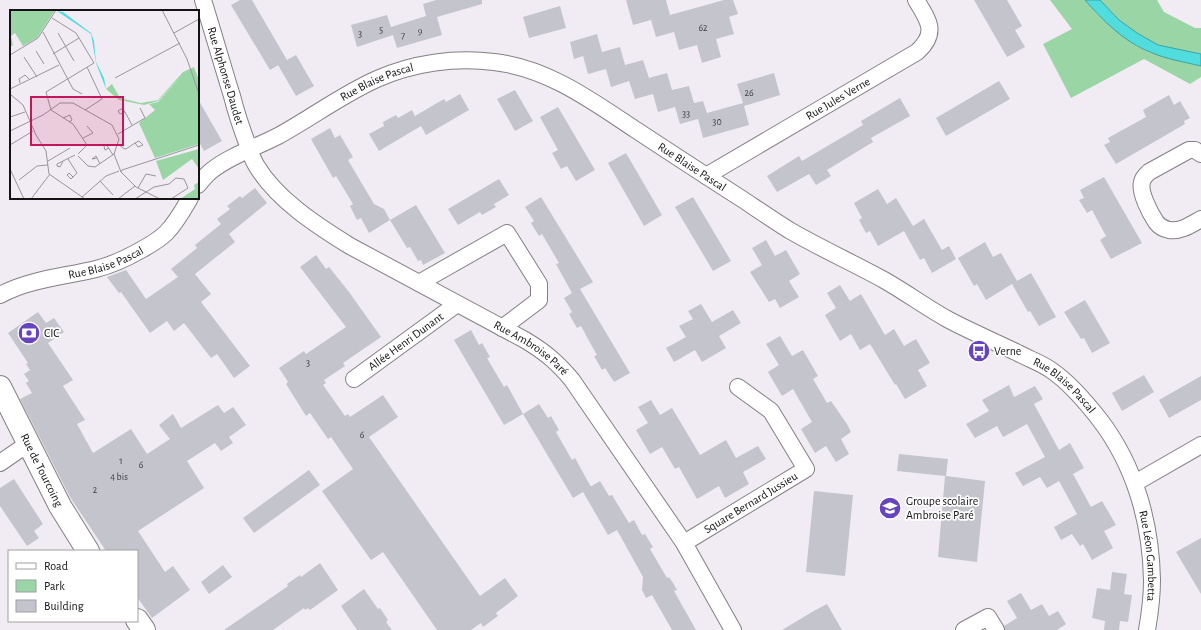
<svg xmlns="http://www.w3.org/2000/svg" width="1201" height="630" font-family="'Alegreya Sans',sans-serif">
  <rect width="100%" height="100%" fill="#f1ecf3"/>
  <path fill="#9ad6a5" d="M1050,0H1085L1097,14L1138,47L1151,53L1201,66V77L1190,84L1144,59L1071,98L1043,44L1072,29Z
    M1100,0H1157L1164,12L1195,28H1201V54L1158,45L1137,33L1119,20Z"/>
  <path fill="#51dcde" stroke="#3f9fa2" d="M1085,0H1100L1119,20L1137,33L1158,45L1201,54V66C1184,62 1166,59 1150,52C1126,43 1102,20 1085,0Z"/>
  <path fill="#c4c4cc" d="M240,0H252L287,60L296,55L314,86L296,96L278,65L282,63L270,70L231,5Z
    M436,0H482V4L437,17L442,35L397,48L393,35L357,47L351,25L387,15L391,27L426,16L423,4Z
    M626,0H666L670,15L724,0H733L738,14L729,17L734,34L716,39L721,57L702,63L697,45L679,50L674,32L656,37L651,20L633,25Z
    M974,0H1007L1022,26L1015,30L1025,47L1007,57Z
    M560,6L566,28L529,38L523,17Z
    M597,34L602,52L620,47L625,65L643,60L649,78L667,73L672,90L689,86L694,103L703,101L707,113L743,103L737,84L774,73L780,95L744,106L749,125L703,138L698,119L680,124L675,107L658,112L653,94L635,99L629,81L611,87L606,69L588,74L583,56L574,59L570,42Z
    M999,81L1010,99L946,136L936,118Z
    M515,90L533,121L515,131L497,99Z
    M460,94L469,110L426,135L421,126L379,151L369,134L384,126L383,122L396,115L398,118L412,110L415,116L444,99L446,102Z
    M1169,95L1174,105L1180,101L1190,118L1184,121L1185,124L1116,164L1104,145L1110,142L1108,138L1146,117L1143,110Z
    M900,98L910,116L871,138L873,142L827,170L831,176L816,185L809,174L777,192L767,176L799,156L802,161L863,125L861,121Z
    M198,99L222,141L204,151L198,140Z
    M558,107L595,170L576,181L567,166L561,169L552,153L558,150L540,117Z
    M330,128L335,138L340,135L353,157L348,160L374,204L384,209L390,220L369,233L361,218L357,220L350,206L353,204L336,176L333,178L311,139Z
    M626,153L662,215L644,226L608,163Z
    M1104,177L1142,243L1111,259L1100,240L1106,236L1092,210L1087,213L1079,200L1084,198L1080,190Z
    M499,179L509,195L494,204L496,207L482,215L480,212L458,225L448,209Z
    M255,188L267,203L229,234L235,242L195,274L211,294L201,302L250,366L234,378L217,354L211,358L184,323L174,331L167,321L150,333L121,292L119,293L107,277L126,270L146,299L178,277L171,269L197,248L195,245L221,224L217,219L230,209L227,206L240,196L242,198Z
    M878,189L887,204L896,198L913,226L924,219L942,250L949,246L956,259L932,273L924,258L920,260L904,231L878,246L870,231L866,233L859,220L862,218L854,203Z
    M541,197L593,282L580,289L630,373L614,382L605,368L602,370L594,356L597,355L589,341L581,326L577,328L569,314L572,312L564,298L572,293L556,264L559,263L542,234L539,236L531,223L534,221L525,207Z
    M693,197L731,261L713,271L675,207Z
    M416,205L445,253L423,265L421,260L418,261L410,247L407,248L390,220Z
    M766,240L775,256L786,250L800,274L789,281L799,297L780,308L775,299L769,302L750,272L762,265L752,248Z
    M985,242L993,257L1001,253L1017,281L1031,273L1056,317L1039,326L1030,311L1028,312L1012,284L986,300L977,284L974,286L958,258Z
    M316,255L326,269L329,267L349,292L381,337L343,363L345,366L324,380L326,383L323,385L345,416L348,414L350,417L383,395L398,417L369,437L480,596L505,578L518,596L496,613L498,616L483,627L481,623L471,630H437L383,552L371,560L322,491L353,469L331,437L328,439L310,413L306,416L286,384L288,382L279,368L304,351L306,354L346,327L300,267Z
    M840,285L850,301L861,294L885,335L894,329L904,346L916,339L930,363L918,370L927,386L905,399L896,384L895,385L870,344L860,350L851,334L840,341L825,315L836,308L827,293Z
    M1085,300L1110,343L1092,353L1084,338L1081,339L1064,312Z
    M701,304L712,322L733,310L741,323L719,336L726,348L702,362L695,350L674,362L666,348L686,337L679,326L693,319L688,311Z
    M38,312L46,323L54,318L64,332L48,343L73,380L63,386L85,420L77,424L93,453L131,429L147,454L170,439L159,425L173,414L181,428L218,405L224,413L233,407L246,425L229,437L233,443L221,451L215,443L187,461L204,488L138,531L165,572L173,566L190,590L152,618L137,597V551H106L70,497L20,399L32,393L26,383L29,381L24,374L30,370L26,364L28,363L8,333Z
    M471,330L479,345L482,343L490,357L487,358L504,387L507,385L523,414L504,425L454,340Z
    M780,336L792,356L803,350L818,376L813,379L827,403L831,401L847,424L851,432L841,439L849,454L836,462L826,446L815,453L801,429L812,422L793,389L782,396L768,372L779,365L766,344Z
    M1144,375L1154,392L1122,411L1112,393Z
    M1201,376V400L1169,418L1159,400Z
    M1009,385L1014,397L1035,386L1043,399L1034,404L1059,450L1070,443L1084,468L1073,474L1091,507L1102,501L1116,525L1104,531L1113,548L1092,560L1083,544L1080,546L1072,534L1061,540L1054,527L1077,514L1059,481L1047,488L1040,477L1023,486L1015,473L1045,457L1027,424L1003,437L997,426L975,438L966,424L989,411L982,400Z
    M651,400L660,415L672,408L700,455L726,440L736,458L758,446L766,459L743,472L749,484L725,498L719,486L697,499L679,467L675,469L662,447L650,454L636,430L648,423L638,407Z
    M539,404L548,418L551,416L559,430L556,432L572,460L575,458L591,487L585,490L600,481L609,496L612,495L629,523L634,520L642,535L645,534L653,547L650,549L667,578L669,577L673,583L677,590L674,591L696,630H672L652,595L646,598L642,590L643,577L617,530L608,535L583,492L573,498L523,414Z
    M899,454L948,459L946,476L985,481L977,562L938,557L945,476L897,471Z
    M309,470L320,485L254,533L243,518Z
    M14,479L43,524L34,531L39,538L27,546L0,506V488Z
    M814,491L853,495L845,576L806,572Z
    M1201,538V594L1176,552Z
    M320,563L338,590L310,610L308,608L305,610L304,608L273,630H224L275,595L288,586L287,584L300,575L301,577Z
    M223,565L232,577L209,594L201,582Z
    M1112,572L1127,574L1124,594L1132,595L1128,622L1120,621L1119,630H1104L1105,621L1092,618L1097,588L1110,590Z
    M364,589L378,609L380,608L388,620L386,622L392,630H357L341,606Z
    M1021,593L1031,610L1042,604L1049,616L1058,611L1066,624L1057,630H1005L1004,626L1017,618L1007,601Z
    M827,604L842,630H782L812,612Z"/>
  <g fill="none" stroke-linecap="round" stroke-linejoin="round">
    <g stroke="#847f85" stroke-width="18">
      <g id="minor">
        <path id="s1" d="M203,0C213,32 222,64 232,96C236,112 241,127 247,143C249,150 252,158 256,165C276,199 316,225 350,246L525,340C545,352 557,362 572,380L684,543L733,630"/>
        <path d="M1201,154L1195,150H1189L1149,172C1146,175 1143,177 1142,182C1139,192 1150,213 1156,222C1159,226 1164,229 1169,230C1181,232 1192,224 1201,219"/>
        <path id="s2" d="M706,176L917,52C938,33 929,21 916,0"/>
        <path id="s3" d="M198,185C202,180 206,175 211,171C229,156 257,147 278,136C311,118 343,94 377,79C413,63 455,57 494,62C548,68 592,101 636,130C671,153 706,176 742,199C757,209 773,220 789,230C820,248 853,263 884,280C907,293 927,308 949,320C972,332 995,342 1018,353C1029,359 1041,363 1051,370C1070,383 1086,402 1100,420C1135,466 1151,523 1152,580C1152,597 1150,613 1147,630"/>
        <path d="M419,283L507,233L539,284V300L502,328"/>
        <path id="s4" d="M0,295C30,279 63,277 96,269C112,265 127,258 141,250C150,245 159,240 166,233C176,223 183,210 190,198"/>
        <path id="s5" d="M354,379L457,304"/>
        <path d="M0,463L29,443"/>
        <path d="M1135,483L1201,445"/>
        <path id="s6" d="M684,543L806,469L771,411L738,387"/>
        <path d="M964,630L988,617L996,630"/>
      </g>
    </g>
    <g stroke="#847f85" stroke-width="24">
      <g id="secondary">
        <path id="s7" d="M0,387L60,506L88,551"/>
        <path d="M137,620L144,630"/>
      </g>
    </g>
    <use href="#minor" stroke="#fff" stroke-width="16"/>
    <use href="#secondary" stroke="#fff" stroke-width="22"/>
  </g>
  <defs>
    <g id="bank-disc" transform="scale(1.15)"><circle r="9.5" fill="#6544bd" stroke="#fff"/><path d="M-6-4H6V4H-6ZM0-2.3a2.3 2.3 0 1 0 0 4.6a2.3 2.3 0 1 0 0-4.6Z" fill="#fff"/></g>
    <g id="bus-disc" transform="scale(1.15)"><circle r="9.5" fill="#6544bd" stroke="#fff"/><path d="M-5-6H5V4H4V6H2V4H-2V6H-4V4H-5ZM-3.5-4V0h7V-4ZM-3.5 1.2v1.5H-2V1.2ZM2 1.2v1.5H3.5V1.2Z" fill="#fff"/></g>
    <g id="school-disc" transform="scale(1.15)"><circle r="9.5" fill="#6544bd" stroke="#fff"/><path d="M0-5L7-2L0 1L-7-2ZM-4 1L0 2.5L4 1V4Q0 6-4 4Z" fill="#fff"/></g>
  </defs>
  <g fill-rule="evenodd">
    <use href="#bank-disc" x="29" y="333"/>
    <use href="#bus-disc" x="979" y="351"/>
    <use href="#school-disc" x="890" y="508"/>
  </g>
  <g text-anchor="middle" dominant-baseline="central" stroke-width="3.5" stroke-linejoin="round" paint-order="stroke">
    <g font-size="10" fill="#403e43">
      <text x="703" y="28">62</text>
      <text x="381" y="30">5</text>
      <text x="420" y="31">9</text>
      <text x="360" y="34">3</text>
      <text x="403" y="36">7</text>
      <text x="749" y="93">26</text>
      <text x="686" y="114">33</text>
      <text x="717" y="122">30</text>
      <text x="308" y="363">3</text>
      <text x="362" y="435">6</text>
      <text x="121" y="461">1</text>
      <text x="141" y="465">6</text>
      <text x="119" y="477">4 bis</text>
      <text x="95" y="490">2</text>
    </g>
    <g font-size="12" fill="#141215" stroke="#fff">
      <text stroke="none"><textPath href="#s1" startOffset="79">Rue Alphonse Daudet</textPath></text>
      <text stroke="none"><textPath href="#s3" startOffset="208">Rue Blaise Pascal</textPath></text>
      <text stroke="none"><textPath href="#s2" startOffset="153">Rue Jules Verne</textPath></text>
      <text stroke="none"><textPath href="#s3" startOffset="555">Rue Blaise Pascal</textPath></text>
      <text stroke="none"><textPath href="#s4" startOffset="111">Rue Blaise Pascal</textPath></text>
      <text stroke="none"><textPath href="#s5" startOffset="64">Allée Henri Dunant</textPath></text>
      <text stroke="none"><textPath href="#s1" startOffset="507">Rue Ambroise Paré</textPath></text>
      <text stroke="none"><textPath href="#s3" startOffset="988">Rue Blaise Pascal</textPath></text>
      <text stroke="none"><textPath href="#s7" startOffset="93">Rue de Tourcoing</textPath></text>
      <text stroke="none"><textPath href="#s6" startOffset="78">Square Bernard Jussieu</textPath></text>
      <text stroke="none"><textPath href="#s3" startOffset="1185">Rue Léon Gambetta</textPath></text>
    </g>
    <g font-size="12" fill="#141215" stroke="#fff" text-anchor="start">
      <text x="44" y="333">CIC</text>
      <text x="994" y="351">Verne</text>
      <text x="906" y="501">Groupe scolaire<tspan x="906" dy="14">Ambroise Paré</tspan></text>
    </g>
  </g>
  <g transform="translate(10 10)">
    <rect width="189" height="189" fill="#f1ecf3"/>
    <path d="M0,0H45L27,28L13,36L5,23L1,26L3,35L0,37ZM184,57L189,70V134L145,148L129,113L145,100L139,94L148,92L173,64L148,91L134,95L109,90L96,79L102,74L110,88L131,93L148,90L173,62ZM189,139V159L182,149L153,170L146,151ZM189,172V189H170L185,179L184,175Z" fill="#9ad6a5"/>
    <path d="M47,1L53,2L81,23L84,31L86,52L94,68L96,79L86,53L81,24Z" fill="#51dcde"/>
    <path fill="none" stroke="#99959a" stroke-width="1" d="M152,0L177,49L189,84M42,8L66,23L84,53L36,82L41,100L63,114L77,135L68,144M33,22L63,79L72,84M48,23L64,51M164,23L189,9M26,41L34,54M43,44L69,28M0,45L28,28L46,0M14,47L27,67M105,68L170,33M10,73L9,69L15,65L19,69M0,79L49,55M0,84L13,95L26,125L36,141L39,164L75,189M75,100L92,89L77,57M115,102L110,104L108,101L113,98V99L115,102L122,115M0,107L15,102M53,108L60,105L62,110L59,112M0,121L33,105L50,93H63L102,115L109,129L104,144L85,157L78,156L68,146M108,124L135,108L130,98M73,128L83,123L77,116M0,135L23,121M109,135L115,139H116L125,133L129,131L133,135L128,137L125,133M99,138L95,140L94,136L96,134L103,145M104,144L111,162L112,160L189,135M87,148L82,149L86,146L90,154M58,149L67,163L61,169L57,165L59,163L63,167M38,151L60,138M53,151L50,157L47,156V154L65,145M0,159L14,189M111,162L126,177L150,189M9,170L27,156L38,155M90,171L103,185M128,178L136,164L146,166M72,187L96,166L109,161M21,189L40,164M108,189L125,176M125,189L144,177L159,174L166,168L174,169L178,178L161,189"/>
    <path fill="#c2185b" fill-opacity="0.15" stroke="#c2185b" stroke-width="2" d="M21,87H113V135H21Z"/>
    <rect width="189" height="189" fill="none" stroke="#141215" stroke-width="2"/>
  </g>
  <rect x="8" y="550" width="130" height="72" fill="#ffffff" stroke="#a1a0a1"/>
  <rect x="16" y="563" width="20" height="6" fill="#ffffff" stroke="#a1a0a1"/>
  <text x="44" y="570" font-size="12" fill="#141215">Road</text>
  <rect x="16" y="580" width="20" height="12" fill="#9ad6a5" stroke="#a1a0a1"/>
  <text x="44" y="590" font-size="12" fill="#141215">Park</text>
  <rect x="16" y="600" width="20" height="12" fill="#c4c4cc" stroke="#a1a0a1"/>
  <text x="44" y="610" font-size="12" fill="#141215">Building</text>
</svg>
